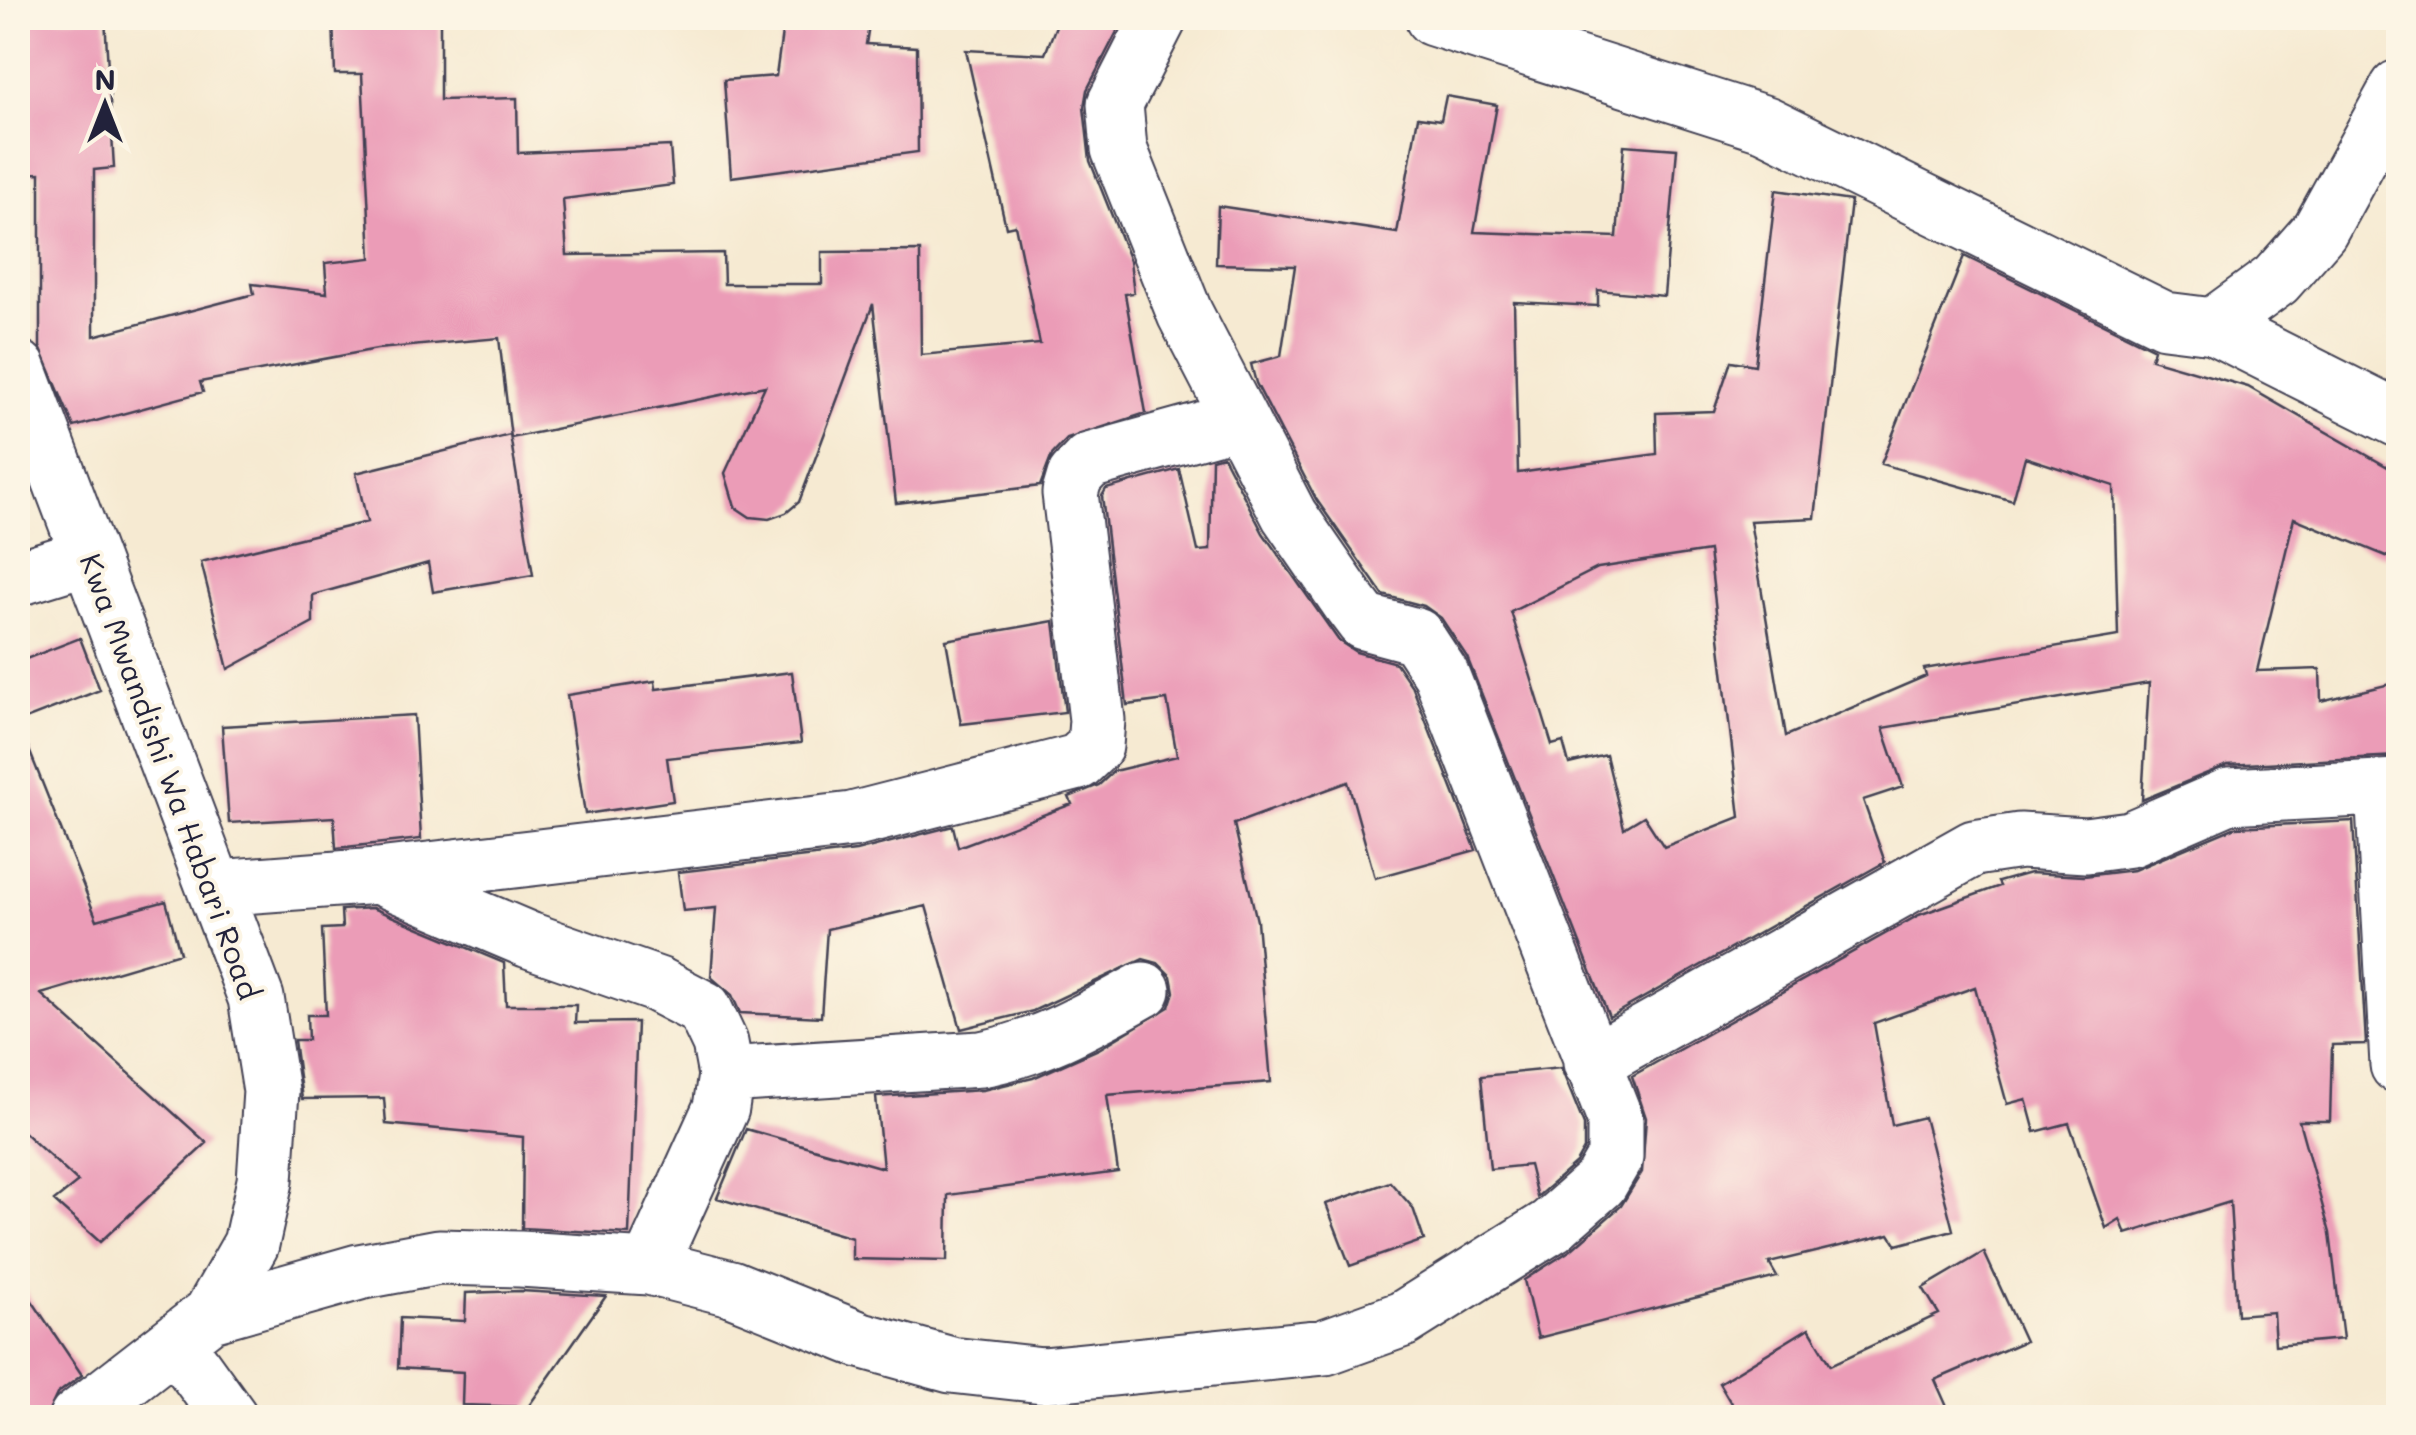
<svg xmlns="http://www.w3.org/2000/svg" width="2416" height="1435" font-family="Mali,sans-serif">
  <rect width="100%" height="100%" fill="#fcf5e5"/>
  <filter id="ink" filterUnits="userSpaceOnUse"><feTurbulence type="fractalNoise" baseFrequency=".01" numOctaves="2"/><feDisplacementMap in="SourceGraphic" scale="20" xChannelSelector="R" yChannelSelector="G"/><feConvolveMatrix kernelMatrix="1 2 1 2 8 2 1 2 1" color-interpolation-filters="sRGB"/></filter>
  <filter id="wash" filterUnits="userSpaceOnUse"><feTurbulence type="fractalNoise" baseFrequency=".0048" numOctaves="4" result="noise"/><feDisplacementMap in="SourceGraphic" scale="40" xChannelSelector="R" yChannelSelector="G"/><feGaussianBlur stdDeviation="2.25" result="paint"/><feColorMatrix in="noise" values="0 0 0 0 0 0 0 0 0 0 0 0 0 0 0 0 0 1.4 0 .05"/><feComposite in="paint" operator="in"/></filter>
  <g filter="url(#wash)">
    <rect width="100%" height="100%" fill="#f6ead2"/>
    <g id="blocks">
      <path fill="#eb9cb7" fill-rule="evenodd" d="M18,18H105L114,168L94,170V336L254,294L252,284L327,293L325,263L371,258L362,74H335L333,18H440V100L517,98L518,153L670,146L673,185L563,199L567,255L723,253L724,284H822V252L920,251L921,355L1040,344L1015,225L1006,227L966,50L1045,54L1059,18H1124L1087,90L1084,107L1090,161L1130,261L1134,293L1125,294L1146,413L1067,439L1052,455L1040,486L896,503L873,304L799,502L786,513L769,519L750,517L735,507L725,473L765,386L511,438L499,338L377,349L200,382L203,392L74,427L40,347V173L18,174Z
        M784,18H870L866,44L917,47L918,152L731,177L724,80L776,76Z
        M1446,96L1497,105L1474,232L1617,237L1624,145L1677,149L1664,296L1598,290V306L1514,302L1518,473L1657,454L1656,413L1714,411L1731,361L1755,365L1776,190L1851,201L1815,518L1750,521L1786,736L1926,676L1924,669L2118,636L2114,486L2025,457L2013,501L1881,464L1964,256L2154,349L2151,359L2248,387L2398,473V561L2294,518L2257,671L2320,669L2321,701L2398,682V756L2227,765L2142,800L2149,683L1883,728L1903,787L1863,800L1885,862L1609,1017L1467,657L1441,618L1424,606L1383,595L1316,499L1256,383L1251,364L1281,356L1295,266L1216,264L1218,206L1397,233L1418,117L1441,120ZM1709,551L1740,817L1664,847L1644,816L1624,828L1606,755L1569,764L1563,742L1552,745L1511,612L1598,568Z
        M510,435L533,575L433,592L428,563L313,595V623L228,669L201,562L367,522L356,473Z
        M1223,456L1263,533L1339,641L1356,652L1396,663L1413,688L1476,850L1375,878L1348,782L1234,824L1257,921L1271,1082L1107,1095L1118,1172L948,1195L947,1261L852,1259V1238L717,1198L746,1129L883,1168L876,1097L983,1090L1033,1078L1099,1049L1169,1007L1174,992L1171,976L1158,963L1143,959L1033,1011L961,1029L926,906L827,929L821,1017L740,1013L732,995L711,977L716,908L683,911L678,872L856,851L953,826L958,847L1072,804L1069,797L1099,785L1114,771L1177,756L1167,700L1127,705L1102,496L1106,489L1179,469L1198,551L1210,550L1212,459Z
        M1054,621L1065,712L961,724L946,640Z
        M80,638L100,690L18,722V662Z
        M792,672L801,743L667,758L673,801L585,814L567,695L655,681L656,689Z
        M414,715L421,839L336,848L334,817L229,823L222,726Z
        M18,722L97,920L166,901L180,953L41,994L207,1143L100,1242L54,1201L78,1182L18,1127Z
        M2353,821L2366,1044L2332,1045L2330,1121H2299L2330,1233L2343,1339L2275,1345L2273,1312L2237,1315L2230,1202L2126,1234L2120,1219L2106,1228L2069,1123L2035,1132L2026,1099L2007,1104L1975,987L1874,1023L1892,1125L1924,1117L1953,1230L1897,1245L1890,1234L1769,1263L1777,1277L1538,1338L1524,1280L1571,1250L1621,1206L1642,1172L1646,1118L1632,1076L1919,915L2000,886L1998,882L2030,873L2084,876L2134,870L2236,827Z
        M372,908L504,963L506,1005H576L575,1023L637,1022L629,1234L522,1228L523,1137L386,1124L384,1098L302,1099L294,1040H308L307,1015H326L322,929L342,928L341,910Z
        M1561,1068L1584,1125V1149L1576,1163L1537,1197L1529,1165L1490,1169L1481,1076Z
        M1390,1182L1413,1208L1424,1240L1350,1266L1326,1204Z
        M1984,1252L2025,1341L1935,1380L1952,1418H1719L1735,1410L1719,1383L1809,1328L1831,1365L1939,1314L1923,1288Z
        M18,1280L82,1375L57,1394L46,1418H18Z
        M521,1291L606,1296L528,1407L462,1405L463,1372L398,1368L400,1318L465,1321L466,1293Z"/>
    </g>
  </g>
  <g filter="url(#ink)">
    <use href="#blocks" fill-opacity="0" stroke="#424052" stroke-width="2.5"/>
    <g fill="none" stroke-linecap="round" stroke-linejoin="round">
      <g stroke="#424052" stroke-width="59">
        <path id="street" d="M1433,18L1766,124L2165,320L2213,326L2276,280L2320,230L2398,88
          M2213,326L2398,419
          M18,368L256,998L271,1091L265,1181L251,1244L211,1314L77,1418
          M18,578L89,556
          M2383,788L2398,1065
          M380,877L529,940L658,985L704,1009L720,1043L726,1075L721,1108L649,1267
          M216,888L378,876L852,820L1078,762L1095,746L1097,720L1070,493L1075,476L1089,461L1237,420
          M1591,1063L1974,848L2020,841L2086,845L2130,839L2229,796L2398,787
          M726,1075L981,1059C1041,1048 1090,1019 1143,990
          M211,1314L359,1272L439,1257L520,1259L649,1267L731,1288L861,1340L951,1365L1043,1375L1325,1347L1403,1319L1551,1226L1600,1183L1615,1157V1119L1441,674L1416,636L1364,622L1349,602L1289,515L1185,314L1119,149L1115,104L1159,18
          M176,1343L230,1418"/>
      </g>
      <use href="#street" stroke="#fff" stroke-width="55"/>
    </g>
  </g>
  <g text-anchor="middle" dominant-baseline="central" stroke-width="8" stroke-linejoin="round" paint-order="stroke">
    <g font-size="30" fill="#22223b" stroke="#fcf5e5">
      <text transform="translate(171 776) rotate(70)">Kwa Mwandishi Wa Habari Road</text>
    </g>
  </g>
  <rect width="2416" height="1435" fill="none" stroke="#fcf5e5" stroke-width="60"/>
  <g transform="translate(105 105)" stroke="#fcf5e5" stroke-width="8" paint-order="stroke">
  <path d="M0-8L18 38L0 25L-18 38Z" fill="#22223b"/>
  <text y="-15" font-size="28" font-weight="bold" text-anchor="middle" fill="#22223b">N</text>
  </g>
</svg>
